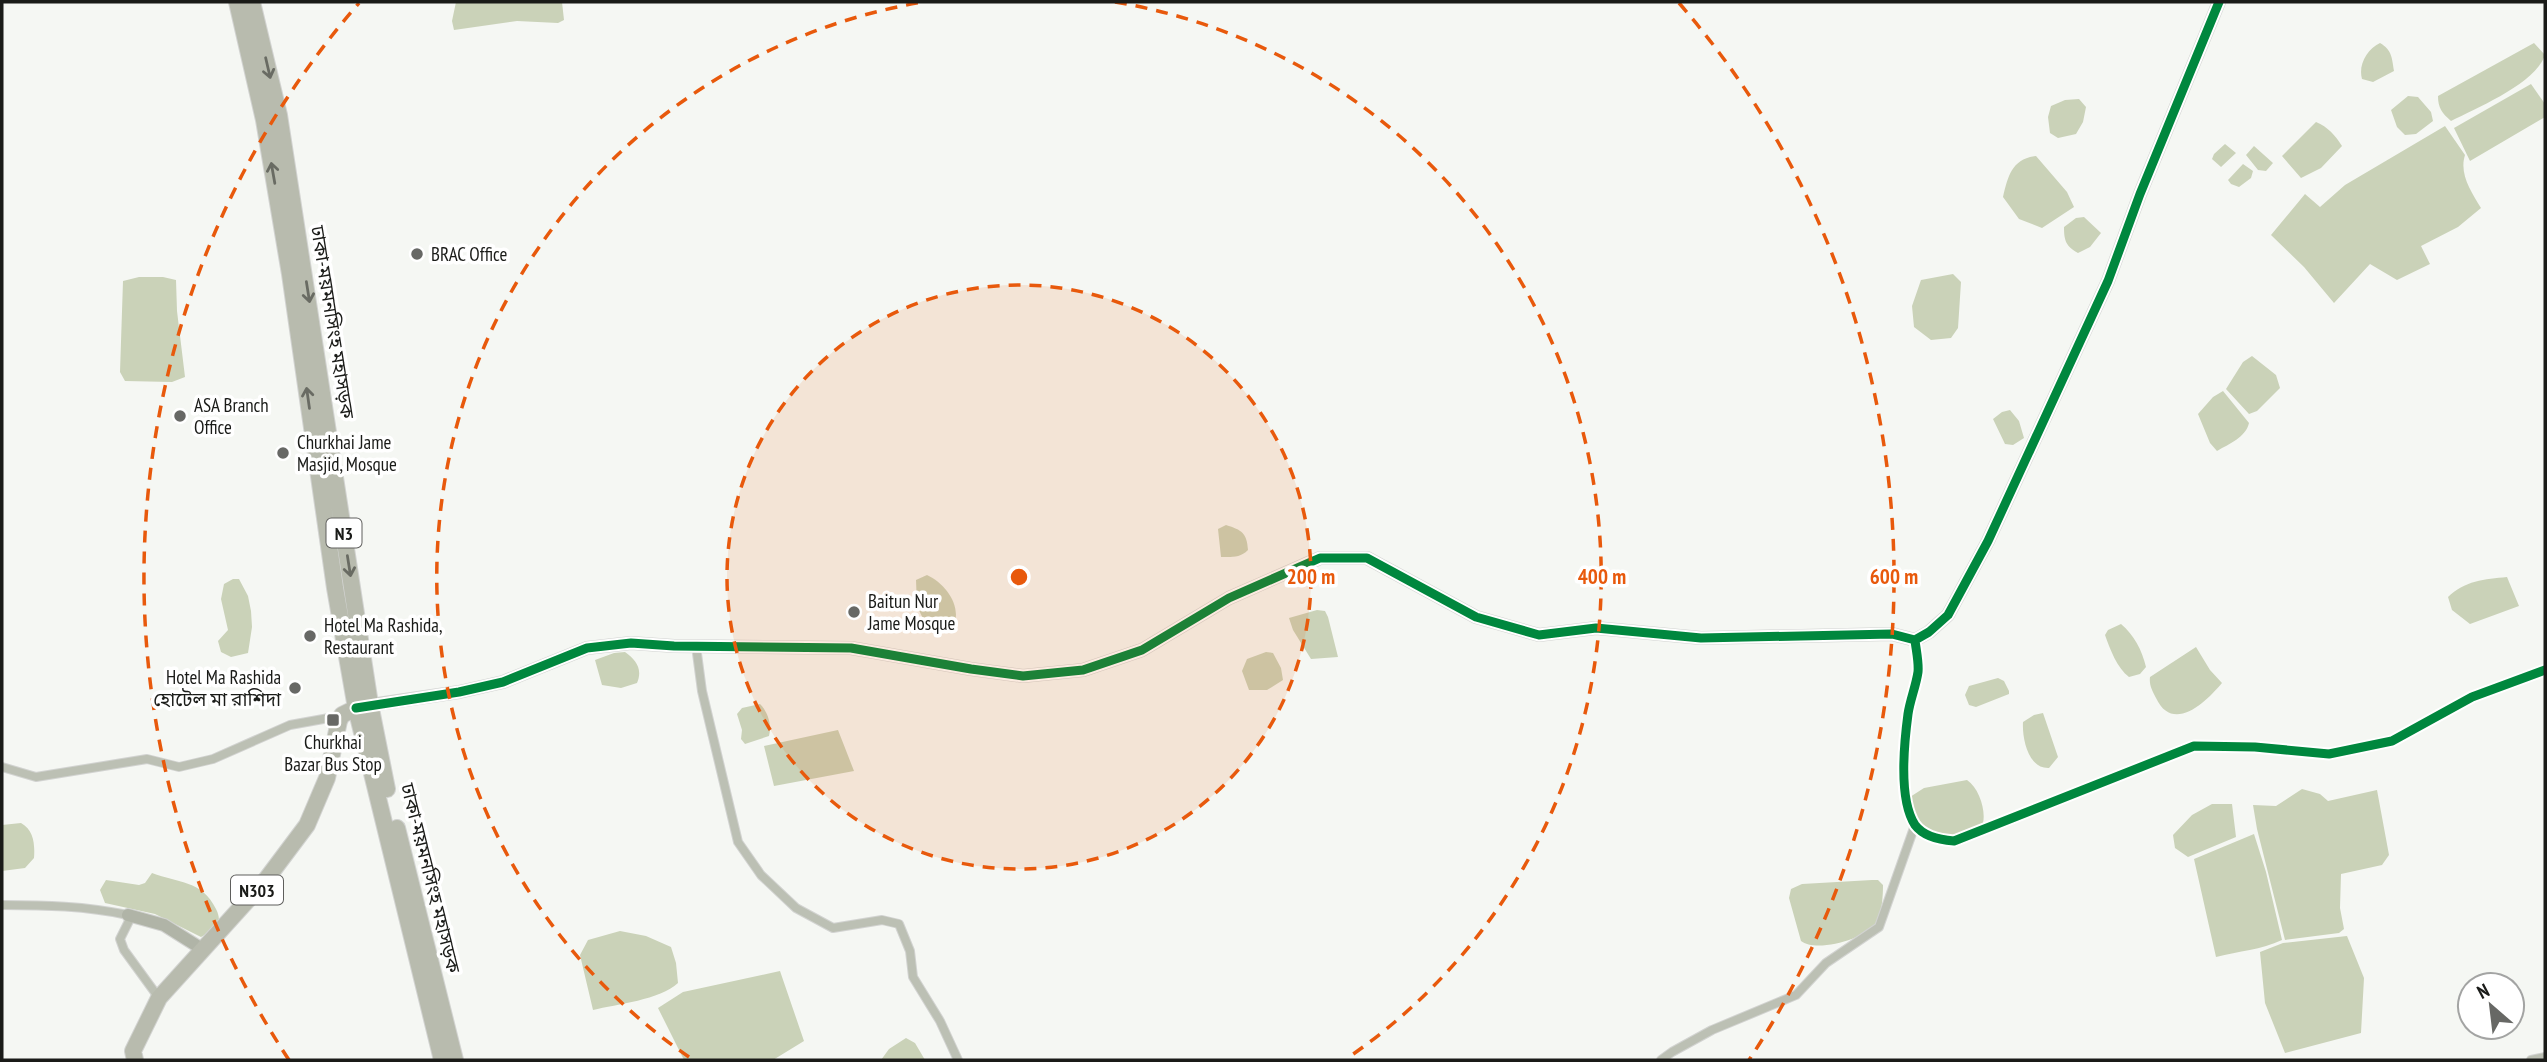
<svg xmlns="http://www.w3.org/2000/svg" width="2547" height="1062" font-family="'PT Sans Narrow','Noto Sans Bengali',sans-serif">
  <rect width="100%" height="100%" fill="#f5f7f3"/>
  <path fill="#cad2b8" d="M456,2H562L564,20L558,23L517,21L454,30L452,21Z
    M2380,43C2392,50 2392,58 2394,71L2373,82L2362,79C2358,65 2367,49 2380,43Z
    M2534,43L2545,55C2535,84 2478,107 2451,121C2442,113 2438,108 2438,96Z
    M2531,84L2545,104V117L2470,161L2454,128Z
    M2408,96L2418,97L2431,112L2433,121L2416,134L2405,135L2397,127L2391,110Z
    M2079,99L2086,107L2083,122L2076,134L2058,138L2050,133L2048,117L2051,106L2065,100Z
    M2316,122C2328,127 2335,135 2342,146L2321,168L2301,178L2282,156Z
    M2445,126L2465,155C2459,174 2471,191 2481,208L2458,227L2421,246L2430,264L2397,280L2370,264L2334,303L2304,267L2271,235L2305,194L2320,207L2345,185Z
    M2225,144L2236,153L2221,167L2212,159L2214,154Z
    M2254,146L2273,163L2266,171L2258,170L2246,155Z
    M2036,156L2067,192L2074,207L2042,228L2019,219L2003,197C2008,176 2012,159 2036,156Z
    M2243,164L2253,171L2251,178L2239,187L2231,184L2228,180Z
    M2084,217L2101,233L2090,247L2078,253C2066,246 2064,241 2064,227L2076,218Z
    M1953,274L1961,282L1958,328L1951,338L1931,340L1914,327L1912,306L1921,280Z
    M139,277H163L176,280L177,311L185,377L172,382L125,381L120,372L123,281Z
    M2252,356L2276,375L2280,388L2257,411L2249,414L2226,389L2243,362Z
    M2223,391L2249,423C2246,437 2229,444 2217,451L2210,443L2198,414L2213,397Z
    M2010,410L2019,421L2024,438L2013,445L2005,444L1993,419L2002,412Z
    M1226,525C1242,530 1247,533 1248,550C1240,558 1232,557 1221,557L1218,529Z
    M927,575C947,584 965,610 951,631L926,625L917,606L916,580Z
    M2507,577L2519,606L2470,624L2452,610L2448,597C2464,581 2485,579 2507,577Z
    M233,579H239L248,596L251,611L252,627L248,653L231,657L221,652L218,641L228,630L221,599L224,584Z
    M1317,610L1325,611L1328,617L1338,657L1311,659L1293,630L1289,618Z
    M2121,624C2134,635 2142,650 2146,667L2140,674L2129,677C2117,668 2110,649 2105,635L2108,630Z
    M2196,647L2210,670L2222,683C2206,702 2173,734 2156,698C2152,690 2149,685 2150,677Z
    M625,652C636,660 643,669 637,683L621,688L602,685L595,660L614,653Z
    M1266,652L1273,653L1281,668L1283,680L1267,690H1249L1242,671L1247,659Z
    M1998,678L2004,681L2009,691V694L1976,707L1969,705L1965,695L1969,686Z
    M760,704C768,712 772,725 769,736L745,744L741,739L742,730L737,714L742,708Z
    M2043,713L2058,757L2049,768C2028,769 2022,738 2023,722L2034,715Z
    M838,730L854,771L774,786L764,746Z
    M1967,780C1979,788 1986,810 1983,823C1960,849 1907,835 1910,797L1924,788Z
    M2302,789L2320,794L2328,801L2377,790L2389,855L2382,865L2341,874L2340,908L2344,929L2339,933L2285,940L2257,829L2253,805L2276,806Z
    M2212,804H2232L2236,837L2188,857L2175,848L2173,835L2192,815Z
    M21,823C34,830 35,845 34,858L25,868L2,871V825Z
    M2254,834L2266,872L2282,940C2261,950 2239,951 2216,957L2194,859Z
    M152,873C178,883 202,880 216,909C224,925 214,929 201,937L155,914L105,903L100,890L106,880L139,885L145,883Z
    M1872,880H1878L1883,885C1883,896 1882,914 1876,923C1866,939 1816,953 1801,941L1789,898L1791,889L1802,884Z
    M620,931L646,936L671,947L676,963L678,983C660,1000 617,1004 593,1010L580,955L588,940Z
    M2347,936L2364,978L2361,1033L2285,1053L2265,1003L2260,952L2283,943Z
    M780,971L804,1041L773,1060H684L658,1008L683,992Z
    M906,1038L915,1043L925,1060H881L889,1049Z"/>
  <g fill="none" stroke-linecap="round" stroke-linejoin="round">
    <g stroke="#d2d3d1" stroke-width="10">
      <path id="street" d="M1915,640C1916,650 1919,662 1918,672C1916,686 1910,700 1908,714C1904,744 1898,799 1915,825C1924,837 1940,840 1954,841L2194,746L2255,747L2329,754L2392,741L2472,697L2545,670
        M696,646L702,691L738,842L761,875L796,908L833,928L882,920L899,924L910,951L913,977L940,1021L958,1060
        M2,767L36,777L147,759L179,767L213,759L290,725L340,716
        M2,905C45,905 85,906 128,915L129,921L120,939L124,950L159,998
        M1661,1060L1672,1052L1712,1030L1796,995L1826,963L1879,927L1915,825
        M2531,1060L2545,1057"/>
    </g>
    <g stroke="#d2d3d1" stroke-width="14">
      <path id="secondary" d="M364,706L459,692L503,682L587,648L631,643L674,646L851,648L971,669L1023,676L1083,670L1142,650L1229,598L1320,558H1367L1476,617L1539,635L1596,628L1701,638L1892,634L1915,640L1929,632L1948,615L1988,541L2108,281L2140,194L2219,2
        M128,915L164,925L202,949"/>
    </g>
    <g stroke="#d2d3d1" stroke-width="18">
      <path id="highway" d="M237,2L264,120L290,274L335,588L356,708L442,1060
        M252,2L279,115L370,704L387,789
        M397,828L455,1060
        M135,1060L133,1051L159,998L265,881L307,825L327,778L339,721L342,715L356,708"/>
    </g>
    <use href="#street" stroke="#bcc0b4" stroke-width="8"/>
    <use href="#secondary" stroke="#b0b4a7" stroke-width="12"/>
    <use href="#highway" stroke="#b8bbae" stroke-width="16"/>
    <g stroke="#fff" stroke-width="13">
      <path id="cycleway" d="M1915,640C1916,650 1919,662 1918,672C1916,686 1910,700 1908,714C1904,744 1898,799 1915,825C1924,837 1940,840 1954,841L2194,746L2255,747L2329,754L2392,741L2472,697L2545,670
        M356,708L459,692L503,682L587,648L631,643L674,646L851,648L971,669L1023,676L1083,670L1142,650L1229,598L1320,558H1367L1476,617L1539,635L1596,628L1701,638L1892,634L1915,640L1929,632L1948,615L1988,541L2108,281L2140,194L2219,2"/>
    </g>
    <use href="#cycleway" stroke="#00873e" stroke-width="9"/>
  </g>
  <defs><path id="oneway-shaft" d="M-6 0H5M1.5-3L5.5 0L1.5 3" fill="none" stroke-width="1.6" stroke-linecap="round" stroke-linejoin="round" transform="scale(1.75)"/></defs>
  <g stroke="#696b63">
    <use href="#oneway-shaft" transform="translate(268 68) rotate(77)"/>
    <use href="#oneway-shaft" transform="translate(273 173) rotate(-100)"/>
    <use href="#oneway-shaft" transform="translate(308 292) rotate(81)"/>
    <use href="#oneway-shaft" transform="translate(308 398) rotate(-98)"/>
    <use href="#oneway-shaft" transform="translate(349 566) rotate(81)"/>
  </g>
  <circle cx="1019" cy="577" r="292" fill="#e8590c" fill-opacity=".12"/>
  <g fill="none" stroke="#e8590c" stroke-width="3.5" stroke-dasharray="12 9">
    <circle cx="1019" cy="577" r="292"/>
    <path d="M689 1057A583 583 0 0 1 923 2M1115 2A583 583 0 0 1 1349 1057"/>
    <path d="M289 1060A875 875 0 0 1 359 3M1679 3A875 875 0 0 1 1749 1060"/>
  </g>
  <g fill="#676865" stroke="#fff" stroke-width="2.5">
    <circle cx="417" cy="254" r="7"/>
    <circle cx="180" cy="416" r="7"/>
    <circle cx="283" cy="453" r="7"/>
    <circle cx="854" cy="612" r="7"/>
    <circle cx="310" cy="636" r="7"/>
    <circle cx="295" cy="688" r="7"/>
    <rect x="326" y="713" width="14" height="14" rx="3.5"/>
  </g>
  <g text-anchor="middle" dominant-baseline="central" stroke-width="7" stroke-linejoin="round" paint-order="stroke">
    <g fill="#fff" stroke="#5f5f5d" stroke-width="2">
      <rect x="326.5" y="518.5" width="35" height="29" rx="5"/>
      <rect x="231" y="875.5" width="52" height="29" rx="5"/>
    </g>
    <g font-size="18" font-weight="bold" fill="#1a1b18">
      <text x="344" y="533">N3</text>
      <text x="257" y="890">N303</text>
    </g>
    <g font-size="19" fill="#1a1b18" stroke="#fff" text-anchor="start">
      <text x="431" y="254">BRAC Office</text>
      <text x="194" y="405">ASA Branch<tspan x="194" dy="22">Office</tspan></text>
      <text x="297" y="442">Churkhai Jame<tspan x="297" dy="22">Masjid, Mosque</tspan></text>
      <text x="868" y="601">Baitun Nur<tspan x="868" dy="22">Jame Mosque</tspan></text>
      <text x="324" y="625">Hotel Ma Rashida,<tspan x="324" dy="22">Restaurant</tspan></text>
      <text x="281" y="677" text-anchor="end">Hotel Ma Rashida<tspan x="281" dy="22">হোটেল মা রাশিদা</tspan></text>
      <text x="333" y="742" text-anchor="middle">Churkhai<tspan x="333" dy="22">Bazar Bus Stop</tspan></text>
    </g>
    <g font-size="19" fill="#1a1b18" stroke="#fff">
      <text transform="translate(333 322) rotate(81)">ঢাকা-ময়মনসিংহ মহাসড়ক</text>
      <text transform="translate(431 878) rotate(76)">ঢাকা-ময়মনসিংহ মহাসড়ক</text>
    </g>
  </g>
  <circle cx="1019" cy="577" r="10" fill="#e8590c" stroke="#fff" stroke-width="3.5"/>
  <g font-size="21" text-anchor="middle" font-weight="bold" fill="#e8590c" stroke="#fff" stroke-width="7" stroke-linejoin="round" paint-order="stroke">
    <text x="1311" y="584">200 m</text>
    <text x="1602" y="584">400 m</text>
    <text x="1894" y="584">600 m</text>
  </g>
  <rect width="2547" height="1062" fill="none" stroke="#1a1b18" stroke-width="7"/>
  <g transform="translate(2491 1006) rotate(332)"><circle r="33" fill="#ffffff" stroke="#a3a4a3" stroke-width="2"/>
  <path d="M0-5L12 26L0 18L-12 26Z" fill="#676865"/>
  <text y="-10" font-size="19" font-weight="bold" text-anchor="middle" fill="#1a1b18">N</text>
  </g>
</svg>
